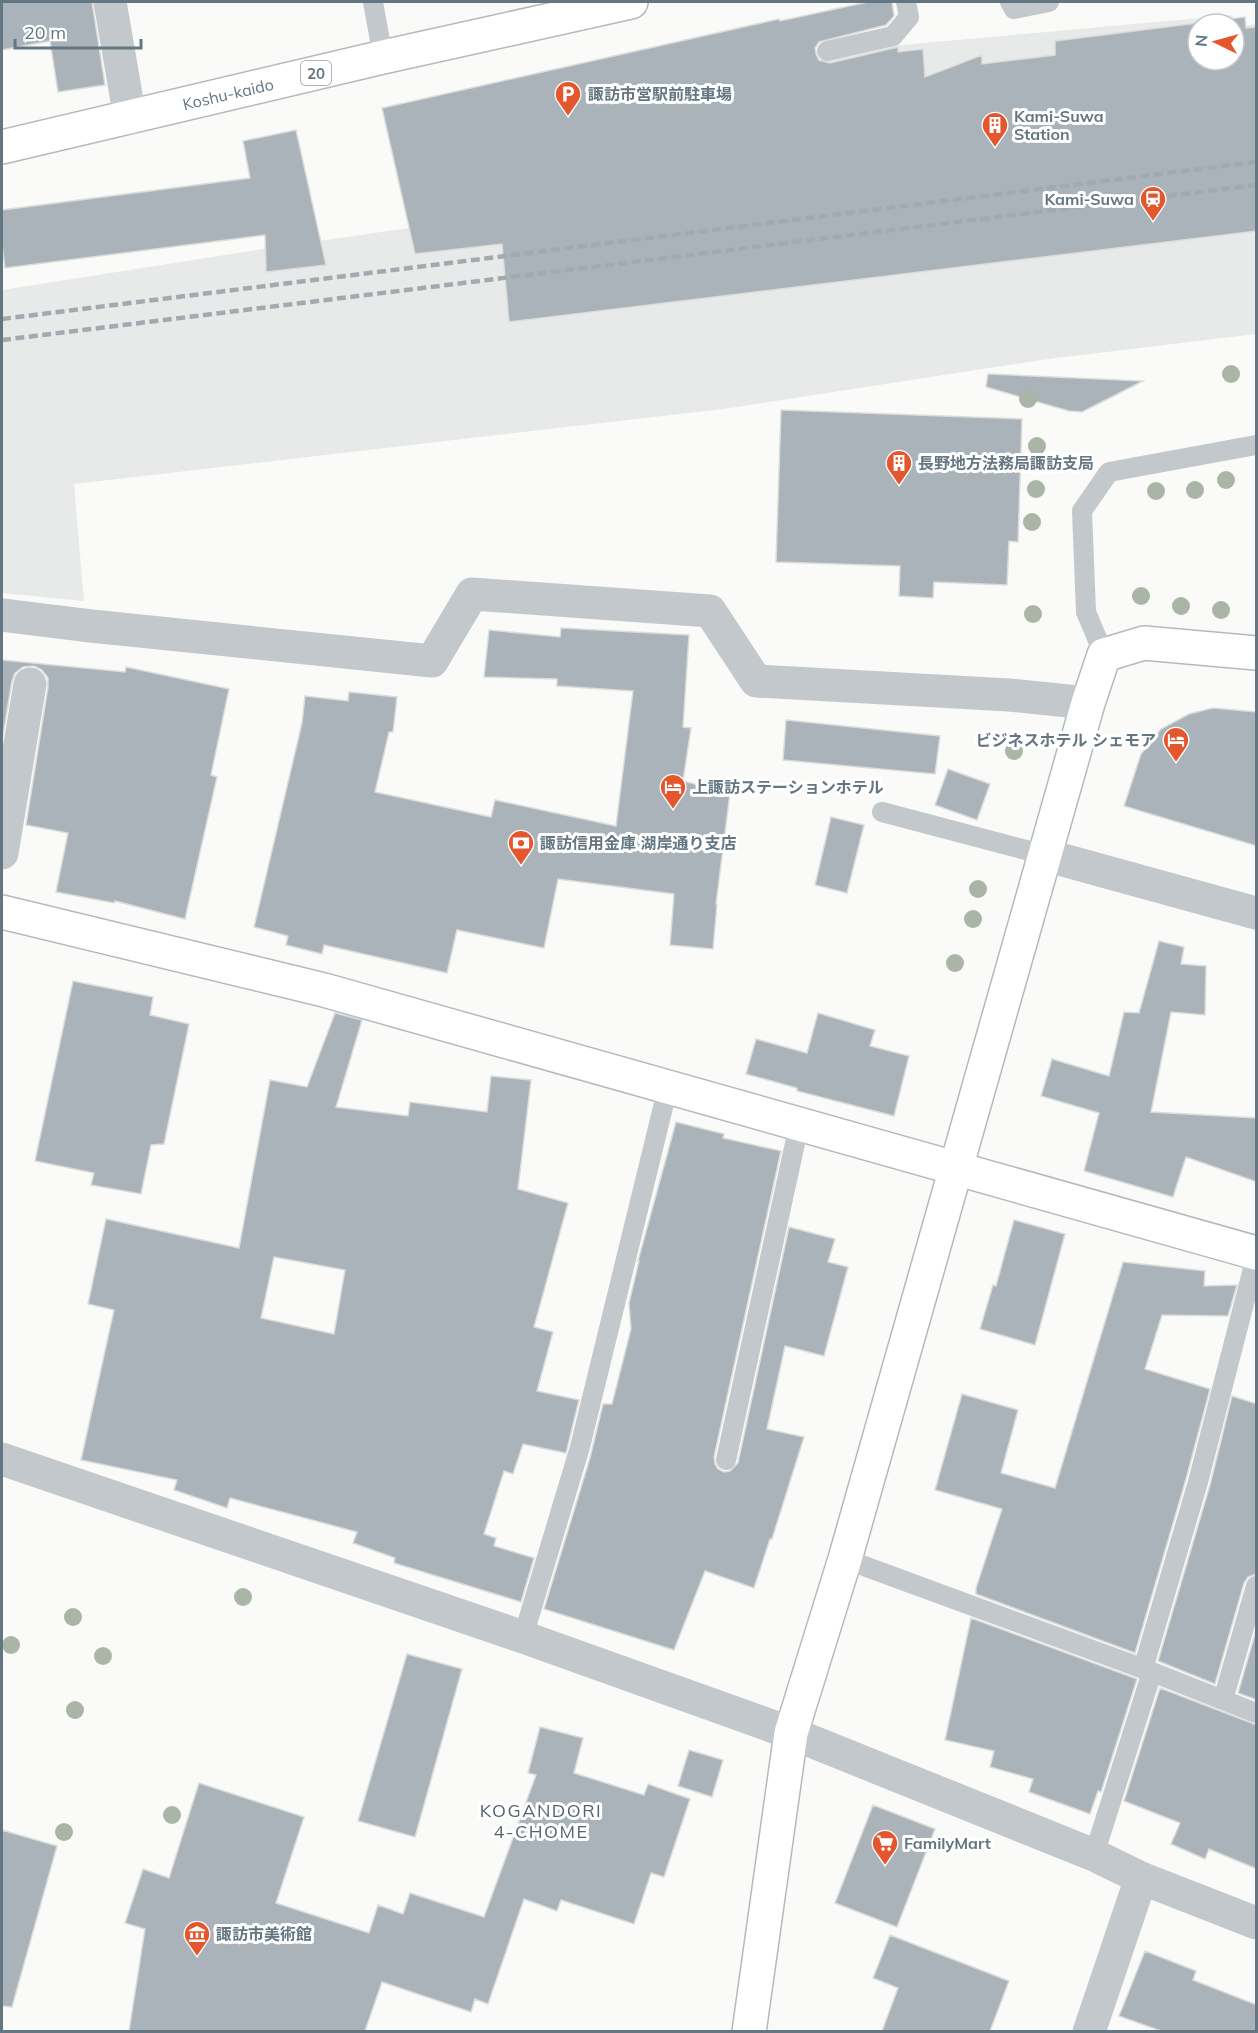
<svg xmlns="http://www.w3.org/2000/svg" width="1258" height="2033" font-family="Mulish,'Noto Sans JP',sans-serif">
  <rect width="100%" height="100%" fill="#fafaf8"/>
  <path fill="#e8e9e9" d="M1233,15L1234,24H1198V60H1234L1235,27L1256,24V334L1048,359L723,409L74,484L84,601L2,593V290L257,250L703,185L817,62L880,47Z"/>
  <path fill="#aab3b9" stroke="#dcdcda" stroke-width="1.5" fill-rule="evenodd" d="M2,2H92L105,85L58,92L50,41L2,50Z
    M868,2H892L894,16L886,25L819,42L815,48L816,54L819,60L830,63L898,47V52L923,49L925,77L982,55V64L1055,55V41L1245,17L1246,28L1257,27V231L509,322L502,244L415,254L382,108L779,19L780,21ZM1198,24H1234V60H1198Z
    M296,130L326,265L266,272L265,235L5,268L2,244V210L250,178L243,141Z
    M988,374L1143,381L1082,412L1069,411L986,387Z
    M781,410L1022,419L1018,542L1009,541L1007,585L934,582L933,598L899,596L900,566L776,562Z
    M561,628L689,635L683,727L691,728L683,781L730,793L716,904H717L713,949L670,945L674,894L558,879L544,948L457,930L447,973L324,945L322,954L286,945L288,936L254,927L302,723L305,696L348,701L349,692L397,697L393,732H389L375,792L491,817L495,800L616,826L633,691L557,686V679L484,677L489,630L560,637Z
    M2,660L125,672L126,667L229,689L211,775L217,777L185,919L115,901L114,903L56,892L68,833L26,825L48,687V678L42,670L34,666L23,667L15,673L12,681L2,741Z
    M1213,708L1257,712V846L1124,806L1141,754L1161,729L1189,714Z
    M786,720L940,736L935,774L783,760Z
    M948,769L990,784L977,820L935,805Z
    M831,817L864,825L847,893L815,885Z
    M1159,941L1184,947L1181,964L1206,966L1205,1015L1171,1012L1151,1112L1257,1118V1182L1186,1157L1173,1197L1084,1171L1099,1113L1041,1096L1052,1059L1109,1076L1124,1012L1139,1013Z
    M73,981L153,997L150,1015L189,1024L164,1144L151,1145L141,1194L91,1185L94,1173L35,1161Z
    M335,1013L362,1020L336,1107L408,1116L410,1102L487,1112L491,1076L531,1080L518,1189L568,1203L534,1327L553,1332L537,1391L579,1400L566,1453L523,1444L513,1474L504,1471L484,1534L496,1538L494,1546L534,1558L521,1602L394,1563L395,1558L353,1543L357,1532L230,1498L227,1508L174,1490L177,1480L81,1460L114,1310L88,1304L106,1219L239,1248L270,1080L307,1087ZM274,1257L345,1270L334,1334L261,1318Z
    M818,1013L875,1030L870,1046L909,1056L894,1116L797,1091V1088L746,1074L756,1039L807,1053Z
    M676,1122L724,1134L723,1138L781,1151L714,1457L715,1464L718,1469L724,1472L730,1471L738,1463L789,1227L835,1239L828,1262L848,1267L824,1356L785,1346L767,1429L804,1437L772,1539H770L754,1588L705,1571L674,1650L544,1609L590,1458L603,1404H612L631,1329L629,1303L639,1261H638Z
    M1014,1220L1065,1234L1035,1345L980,1329L993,1285L996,1286Z
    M1123,1262L1205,1271L1204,1286L1237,1285L1228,1316L1162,1315L1145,1369L1210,1389L1186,1479L1135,1653L976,1594V1588L1002,1509L935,1490L962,1394L1018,1410L1001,1473L1055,1488Z
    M1232,1396L1257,1404V1574L1248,1577L1244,1583L1215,1684L1158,1661L1210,1485Z
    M971,1618L1137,1679L1101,1792L1098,1791L1090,1814L1029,1792L1033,1779L990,1767L994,1751L945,1740Z
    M1257,1627V1700L1238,1693Z
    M407,1654L462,1669L415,1837L358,1821Z
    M1160,1688L1257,1725V1869L1209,1849L1205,1859L1171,1844L1180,1823L1124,1801Z
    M540,1727L583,1738L574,1773L644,1795L648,1784L690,1799L664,1877L651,1873L634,1924L561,1900L557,1911L524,1899L488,2004L475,1999L471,2012L382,1982L365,2031H129L145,1929L125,1923L143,1869L169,1878L199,1783L304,1817L276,1903L369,1933L378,1905L403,1914L410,1893L484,1917L536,1775L528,1773Z
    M689,1750L723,1760L712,1797L678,1786Z
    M873,1805L935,1829L897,1927L835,1903Z
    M2,1830L57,1846L12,2007L2,2006Z
    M890,1935L1009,1981L990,2031H882L898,1988L873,1978Z
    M1145,1951L1196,1971L1193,1980L1257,2005V2031H1161L1119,2016Z"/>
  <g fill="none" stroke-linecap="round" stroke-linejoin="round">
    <g stroke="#b3babf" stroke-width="36">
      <path id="secondary" d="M2,912L324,990L1256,1253
        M749,2032L791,1733L845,1559L1088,703L1104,655L1144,643L1256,653"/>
    </g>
    <g stroke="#b4b9bd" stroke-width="36">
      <path id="highway" d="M2,147L383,57L631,2"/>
    </g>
    <path stroke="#c3c8cc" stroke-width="20" d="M373,2L383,57
      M1010,2L1014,9L1049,2
      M827,51L893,36L909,17L906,2
      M1104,655L1086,612L1082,511L1109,472L1256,445
      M882,812L1045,855
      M726,1460L799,1125
      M845,1559L1152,1672L1256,1713
      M523,1637L580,1447L668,1087
      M1143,1669L1198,1482L1256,1257
      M1223,1700L1256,1586
      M1094,1855L1152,1672"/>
    <path stroke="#c3c8cc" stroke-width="33" d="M110,2L130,118
      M2,615L91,626L432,661L472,594L710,611L756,681L1009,695L1088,703
      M2,853L30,684
      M1045,855L1256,913
      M2,1459L523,1637L791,1733L1094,1855L1141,1878L1256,1923
      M1089,2032L1141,1878"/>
    <use href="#secondary" stroke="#fff" stroke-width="33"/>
    <use href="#highway" stroke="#fff" stroke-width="33"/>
    <path stroke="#a2aab0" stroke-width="4.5" stroke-dasharray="9 4.5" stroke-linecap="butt" d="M2,319L1256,162
      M2,340L1256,185"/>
  </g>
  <g fill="#aab4a7">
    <circle cx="1231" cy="374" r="9"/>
    <circle cx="1028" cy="399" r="9"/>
    <circle cx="1037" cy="446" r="9"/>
    <circle cx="1226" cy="480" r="9"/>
    <circle cx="1036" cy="489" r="9"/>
    <circle cx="1195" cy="490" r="9"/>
    <circle cx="1156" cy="491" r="9"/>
    <circle cx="1032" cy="522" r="9"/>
    <circle cx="1141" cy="596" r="9"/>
    <circle cx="1181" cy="606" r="9"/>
    <circle cx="1221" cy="610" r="9"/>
    <circle cx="1033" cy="614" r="9"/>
    <circle cx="1014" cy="751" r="9"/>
    <circle cx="978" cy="889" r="9"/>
    <circle cx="973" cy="919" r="9"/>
    <circle cx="955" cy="963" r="9"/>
    <circle cx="243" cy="1597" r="9"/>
    <circle cx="73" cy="1617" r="9"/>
    <circle cx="11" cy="1645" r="9"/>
    <circle cx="103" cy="1656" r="9"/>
    <circle cx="75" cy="1710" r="9"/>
    <circle cx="172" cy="1815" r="9"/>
    <circle cx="64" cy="1832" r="9"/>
  </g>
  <defs>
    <g id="parking-pin" transform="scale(1.35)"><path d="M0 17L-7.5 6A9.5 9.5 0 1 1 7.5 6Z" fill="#e4572e" stroke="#fff"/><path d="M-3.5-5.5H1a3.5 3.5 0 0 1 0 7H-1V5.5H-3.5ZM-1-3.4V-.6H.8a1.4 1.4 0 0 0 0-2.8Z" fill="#fff"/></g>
    <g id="building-pin" transform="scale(1.35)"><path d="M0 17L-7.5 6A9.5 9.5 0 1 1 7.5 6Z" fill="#e4572e" stroke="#fff"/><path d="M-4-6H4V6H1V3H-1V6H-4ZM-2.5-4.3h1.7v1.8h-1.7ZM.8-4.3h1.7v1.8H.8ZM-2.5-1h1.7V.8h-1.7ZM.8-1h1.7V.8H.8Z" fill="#fff"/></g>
    <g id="station-pin" transform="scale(1.35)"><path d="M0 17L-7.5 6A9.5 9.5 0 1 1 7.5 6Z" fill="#e4572e" stroke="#fff"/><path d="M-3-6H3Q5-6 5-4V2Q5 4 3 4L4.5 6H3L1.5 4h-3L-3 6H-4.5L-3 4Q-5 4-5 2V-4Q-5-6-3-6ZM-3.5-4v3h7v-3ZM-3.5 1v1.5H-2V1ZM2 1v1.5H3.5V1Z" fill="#fff"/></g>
    <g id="hotel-pin" transform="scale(1.35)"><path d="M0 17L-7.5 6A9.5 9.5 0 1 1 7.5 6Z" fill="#e4572e" stroke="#fff"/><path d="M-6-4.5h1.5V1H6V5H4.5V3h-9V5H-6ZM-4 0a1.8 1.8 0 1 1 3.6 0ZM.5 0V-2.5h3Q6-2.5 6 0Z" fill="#fff"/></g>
    <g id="bank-pin" transform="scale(1.35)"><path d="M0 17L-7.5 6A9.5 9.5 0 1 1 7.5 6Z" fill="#e4572e" stroke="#fff"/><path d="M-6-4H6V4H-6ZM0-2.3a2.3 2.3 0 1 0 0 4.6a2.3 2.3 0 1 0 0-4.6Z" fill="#fff"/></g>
    <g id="supermarket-pin" transform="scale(1.35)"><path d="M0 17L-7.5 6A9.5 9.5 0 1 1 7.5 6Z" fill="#e4572e" stroke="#fff"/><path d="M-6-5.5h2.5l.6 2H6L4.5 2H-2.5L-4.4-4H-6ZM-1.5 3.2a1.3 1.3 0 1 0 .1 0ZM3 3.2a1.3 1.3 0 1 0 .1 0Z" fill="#fff"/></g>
    <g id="museum-pin" transform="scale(1.35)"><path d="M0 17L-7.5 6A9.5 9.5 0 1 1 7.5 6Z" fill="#e4572e" stroke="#fff"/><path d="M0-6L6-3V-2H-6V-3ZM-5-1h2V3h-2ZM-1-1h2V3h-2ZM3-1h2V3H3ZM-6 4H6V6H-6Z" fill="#fff"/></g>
  </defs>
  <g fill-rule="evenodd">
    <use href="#parking-pin" x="568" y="94"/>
    <use href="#building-pin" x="995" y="125"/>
    <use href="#station-pin" x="1153" y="199"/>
    <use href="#building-pin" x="899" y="463"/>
    <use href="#hotel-pin" x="1176" y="740"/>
    <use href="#hotel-pin" x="673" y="787"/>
    <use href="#bank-pin" x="521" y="843"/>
    <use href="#supermarket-pin" x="885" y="1843"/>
    <use href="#museum-pin" x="197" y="1934"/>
  </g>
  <g text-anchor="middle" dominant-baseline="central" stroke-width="6" stroke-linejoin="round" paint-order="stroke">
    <rect fill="#fff" stroke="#939fa8" stroke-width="1.5" x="301" y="61" width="30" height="24" rx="4.5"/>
    <g font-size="15" font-weight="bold" fill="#657683">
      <text x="316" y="73">20</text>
    </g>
    <g font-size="16" fill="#657683" stroke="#fff">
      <text transform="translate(228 94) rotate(-13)">Koshu-kaido</text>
    </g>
    <g font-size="16" font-weight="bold" fill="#657683" stroke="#fff" text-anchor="start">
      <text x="588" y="94">諏訪市営駅前駐車場</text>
      <text x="1014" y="116">Kami-Suwa<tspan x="1014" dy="18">Station</tspan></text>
      <text x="1134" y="199" text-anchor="end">Kami-Suwa</text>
      <text x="918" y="463">長野地方法務局諏訪支局</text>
      <text x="1156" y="740" text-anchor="end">ビジネスホテル シェモア</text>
      <text x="692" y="787">上諏訪ステーションホテル</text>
      <text x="540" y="843">諏訪信用金庫 湖岸通り支店</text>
      <text x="904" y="1843">FamilyMart</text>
      <text x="216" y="1934">諏訪市美術館</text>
    </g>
    <g font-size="18" letter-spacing="1.5" fill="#57646e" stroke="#fff">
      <text x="541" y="1810">KOGANDORI<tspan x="541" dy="21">4-CHOME</tspan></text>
    </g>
  </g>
  <rect width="1258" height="2033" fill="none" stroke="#657683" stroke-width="6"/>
  <g transform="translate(1216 42) rotate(275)"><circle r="28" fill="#ffffff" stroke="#c1c8cd" stroke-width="1.5"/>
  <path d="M0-4.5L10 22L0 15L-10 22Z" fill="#e4572e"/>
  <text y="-9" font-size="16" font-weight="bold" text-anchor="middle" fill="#657683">N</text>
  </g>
  <path d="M15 39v9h126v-9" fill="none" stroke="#657683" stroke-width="3"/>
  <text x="24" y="39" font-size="18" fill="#657683" stroke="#ffffff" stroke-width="4.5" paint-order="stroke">20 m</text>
</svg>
